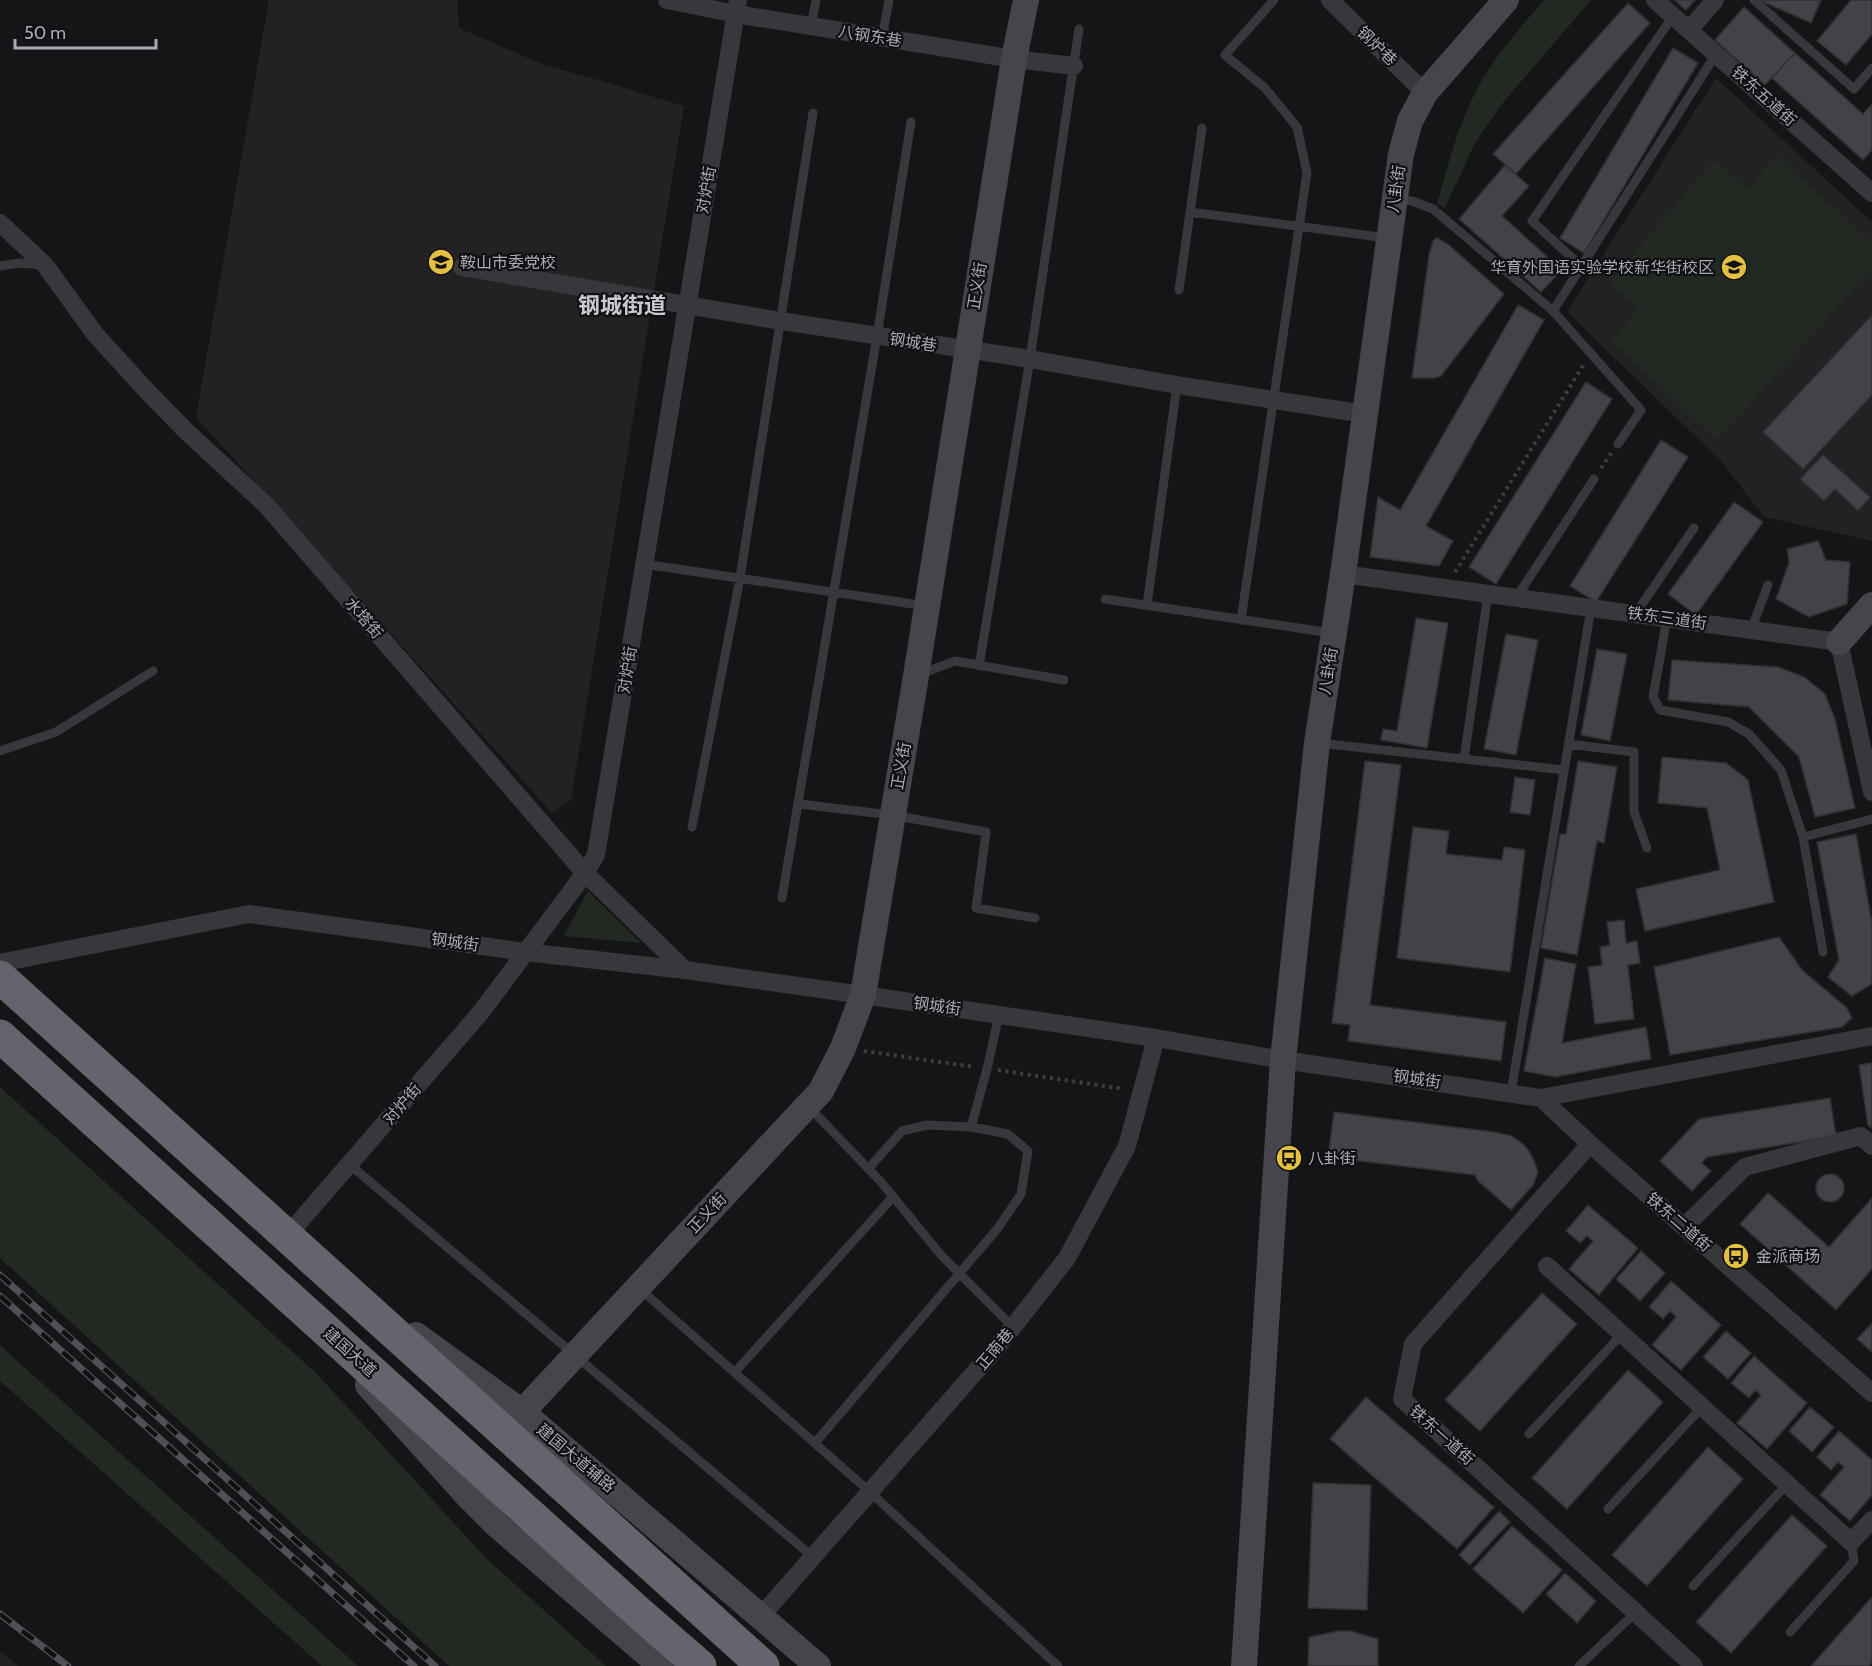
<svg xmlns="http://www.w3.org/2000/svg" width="1872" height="1666" font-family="Cabin,'Noto Sans SC',sans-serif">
  <rect width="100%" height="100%" fill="#151517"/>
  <path fill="#222124" d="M269,0H457L459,28L544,65L598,80L684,106L571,800L552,813L196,417Z
    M1716,78L1872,222V541L1764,517L1722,462L1567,312Z
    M0,1651L18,1666H0Z"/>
  <path fill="#222923" d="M1544,0H1591L1501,105L1475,143L1445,208L1437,204C1448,165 1458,125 1477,89C1494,57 1520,28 1544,0Z
    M1777,156L1872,243V269L1717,440L1611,341L1639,310L1610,282L1714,160L1747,189Z
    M588,891L641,943L564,936Z
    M0,1087L316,1373L487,1559L606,1666H449L0,1258Z
    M0,1345L14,1358L358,1666H322L0,1381Z"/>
  <path fill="#424247" stroke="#302f33" stroke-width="1.5" d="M1674,0H1695L1686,10Z
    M1759,0H1821L1811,23Z
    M1851,0H1872V34L1846,65L1817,41Z
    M1628,3L1650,23L1516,174L1493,154Z
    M1744,7L1795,53L1765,85L1715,40Z
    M1673,48L1698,63L1584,253L1560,238Z
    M1795,53L1863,114L1872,104V150L1863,160L1772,78Z
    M1505,165L1529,186L1502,216L1562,270L1541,292L1459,219Z
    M1437,238L1448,244L1504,294L1441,376L1434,378H1412L1429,255L1433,241Z
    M1518,305L1544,320L1426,526L1453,541L1439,566L1370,557L1378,497L1400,510Z
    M1872,315V395L1803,469L1763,432Z
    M1586,382L1612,399L1496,584L1469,567Z
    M1661,440L1688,457L1596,602L1570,586Z
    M1823,455L1870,497L1858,511L1835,489L1824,501L1800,479Z
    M1734,502L1763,522L1696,615L1668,594Z
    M1818,541L1826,560L1850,562L1847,604L1809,617L1776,599L1789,563L1787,549Z
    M1416,618L1448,623L1427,748L1381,740L1383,729L1397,731Z
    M1506,634L1538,640L1516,755L1484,749Z
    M1597,649L1627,654L1610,741L1581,735Z
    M1672,660L1778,667L1804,677L1825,694L1835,719L1855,808L1815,817L1799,757L1749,707L1668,700Z
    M1662,757L1726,763L1748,780L1774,902L1645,931L1636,889L1720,870L1707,808L1658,803Z
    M1365,761L1401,765L1370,1005L1506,1022L1501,1061L1348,1041L1350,1025L1332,1023Z
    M1578,761L1617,767L1604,843L1597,841L1577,955L1541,948L1560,834H1566Z
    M1515,777L1535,780L1530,815L1510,812Z
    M1413,827L1449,831L1446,854L1502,860L1504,847L1525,850L1510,972L1397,958Z
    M1856,834L1872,923V984L1852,996L1828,977L1839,960L1817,842Z
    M1624,920L1626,943L1637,941L1640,963L1628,965L1634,1019L1595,1024L1588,967L1602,965L1600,947L1610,945L1607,922Z
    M1779,937L1802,970L1847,1008L1852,1018L1842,1027L1670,1055L1654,967Z
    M1545,958L1576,964L1562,1043L1646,1027L1651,1059L1555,1077L1524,1071Z
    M1872,1063V1128L1868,1125L1859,1065Z
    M1830,1098L1836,1136L1707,1157L1702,1163L1711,1171L1692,1191L1660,1161L1699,1119Z
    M1334,1112L1494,1132L1512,1136L1523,1144L1529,1151L1535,1163L1538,1173L1533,1185L1511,1210L1478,1181L1475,1175L1328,1157Z
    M1816 1188a14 14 0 1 1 28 0a14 14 0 1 1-28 0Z
    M1768,1193L1829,1247L1872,1198V1269L1836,1310L1740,1224Z
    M1588,1205L1638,1248L1599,1295L1569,1269L1593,1241L1587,1236L1580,1243L1566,1231Z
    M1641,1251L1665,1273L1640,1301L1616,1279Z
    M1671,1281L1721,1325L1681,1370L1652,1345L1676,1317L1670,1311L1663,1319L1649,1307Z
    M1542,1293L1577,1324L1480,1431L1445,1400Z
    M1872,1323V1352L1857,1339Z
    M1726,1331L1751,1353L1728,1379L1703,1357Z
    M1754,1356L1807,1403L1767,1449L1737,1423L1761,1395L1755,1390L1749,1398L1731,1383Z
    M1628,1370L1663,1402L1567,1509L1532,1478Z
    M1366,1397L1494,1507L1457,1549L1330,1439Z
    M1810,1407L1834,1427L1812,1452L1789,1431Z
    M1839,1431L1872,1460V1495L1850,1521L1820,1495L1844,1467L1838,1462L1831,1470L1817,1457Z
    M1708,1447L1743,1479L1647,1586L1612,1555Z
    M1313,1483L1371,1485L1367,1610L1308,1608Z
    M1499,1511L1510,1522L1470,1565L1459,1555Z
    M1792,1515L1827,1546L1731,1653L1696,1622Z
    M1512,1526L1562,1570L1523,1613L1473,1569Z
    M1565,1573L1596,1601L1577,1623L1546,1594Z
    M1872,1597V1662L1869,1666H1811Z
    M1338,1631H1350L1378,1639V1666H1308L1309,1637Z"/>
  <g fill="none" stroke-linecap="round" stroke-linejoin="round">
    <path stroke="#3d3e43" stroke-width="4" stroke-dasharray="3 4.5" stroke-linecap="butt" d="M1601,468L1612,452
      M1455,572L1584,364
      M864,1051L975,1067
      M998,1070L1124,1089"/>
    <path stroke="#37373c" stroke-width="9" d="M1754,0L1854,89L1872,68
      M811,26L816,0
      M882,38L889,0
      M1397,199L1412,201L1433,209L1553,311L1641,410L1618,444
      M1190,212L1387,238
      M0,266L19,263L42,265
      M1581,266L1532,221L1673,16
      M1179,290L1202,128
      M1553,311L1716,54
      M644,564L926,606
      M1516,598L1594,479
      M1105,599L1331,633
      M1147,605L1177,385
      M1636,613L1694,528
      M1667,618L1653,697L1660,710L1728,722L1749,734L1781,770L1803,837L1823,952
      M1241,620L1307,173L1297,127L1265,88L1225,55L1274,0
      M1751,630L1768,585
      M979,666L1030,359L1079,29
      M918,675L955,661L1064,680
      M1319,743L1564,770
      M1568,744L1634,752V812L1647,848
      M0,751L56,732L153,671
      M1464,759L1488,594
      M799,804L892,815L986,832L976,908L1035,918
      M692,827L740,578L813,113
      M1803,837L1872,819
      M782,898L877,336L911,122
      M1511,1093L1591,608
      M809,1107L881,1182L941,1255L1013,1327
      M971,1127L987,1069L999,1015
      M349,1164L813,1557
      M639,1288L870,1492L1058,1666
      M735,1372L893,1197
      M1529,1434L1622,1334
      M815,1443L998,1228L1021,1194L1028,1151L1008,1134L971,1127L927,1125L902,1131L868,1169
      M1608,1509L1702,1407
      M1693,1586L1787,1484
      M1790,1632L1854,1561L1851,1542
      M1579,1666L1635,1613"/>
    <path stroke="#37373c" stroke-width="18" d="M667,0L736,14L1014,59L1074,66
      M1330,0L1425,93
      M1655,0L1872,193
      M1689,30L1715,0
      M0,223L45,265L95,334L145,389L186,431L267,506L585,873L685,970
      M462,267L781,321L1030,359L1177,385L1365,414
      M1343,574L1839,642L1872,792
      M0,963L249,914L525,952L685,970L863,995L1156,1038L1283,1060L1541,1098L1872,1036
      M1541,1098L1590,1144L1872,1393
      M1590,1144L1413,1344L1402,1399L1694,1666
      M1684,1227L1745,1167L1861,1136L1872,1146
      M287,1236L481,1012L585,873L596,855L738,0
      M1547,1266L1851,1542L1872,1520
      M761,1616L998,1346L1067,1258L1127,1146L1156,1038"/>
    <path stroke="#45464b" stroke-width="26" d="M1839,642L1872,605
      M416,1335L522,1412L818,1666
      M368,1385L467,1495L498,1526L661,1666
      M522,1412L821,1091L843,1048L863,995L916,676L1014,59L1026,0
      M1244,1666L1283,1060L1317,743L1343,574L1401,154L1410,121L1425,93L1506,0"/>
    <path stroke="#63646c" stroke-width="33" d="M0,977L763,1666
      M0,1036L638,1612L700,1666"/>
    <g stroke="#505156" stroke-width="7">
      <path id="rail" d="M0,1275L435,1666
        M0,1296L414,1666
        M0,1614L68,1666"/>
    </g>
    <use href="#rail" stroke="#101012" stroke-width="4.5" stroke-dasharray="14" stroke-linecap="butt"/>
  </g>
  <defs>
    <g id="school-disc" transform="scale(1.35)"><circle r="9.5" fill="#e3bf42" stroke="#101012"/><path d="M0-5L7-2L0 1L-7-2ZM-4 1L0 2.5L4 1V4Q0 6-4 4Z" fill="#111"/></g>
    <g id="bus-disc" transform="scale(1.35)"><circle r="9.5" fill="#e3bf42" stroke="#101012"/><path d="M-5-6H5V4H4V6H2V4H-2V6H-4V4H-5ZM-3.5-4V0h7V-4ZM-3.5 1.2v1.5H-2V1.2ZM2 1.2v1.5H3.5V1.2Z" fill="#111"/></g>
  </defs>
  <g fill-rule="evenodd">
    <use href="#school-disc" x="441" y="262"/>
    <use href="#school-disc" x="1734" y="267"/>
    <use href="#bus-disc" x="1289" y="1158"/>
    <use href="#bus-disc" x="1736" y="1256"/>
  </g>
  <g text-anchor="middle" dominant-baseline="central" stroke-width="4.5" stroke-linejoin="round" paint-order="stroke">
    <g font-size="16" fill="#a8abb6" stroke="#101012">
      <text transform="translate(870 36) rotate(9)">八钢东巷</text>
      <text transform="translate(1377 46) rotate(44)">钢炉巷</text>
      <text transform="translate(1764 96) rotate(42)">铁东五道街</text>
      <text transform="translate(1396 189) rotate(-82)">八卦街</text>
      <text transform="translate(706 190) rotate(-80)">对炉街</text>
      <text transform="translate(977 286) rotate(-81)">正义街</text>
      <text transform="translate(913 342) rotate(9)">钢城巷</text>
      <text transform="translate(364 618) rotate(49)">水塔街</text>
      <text transform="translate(1667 618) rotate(8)">铁东三道街</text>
      <text transform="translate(627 670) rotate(-81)">对炉街</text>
      <text transform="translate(1328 671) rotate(-81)">八卦街</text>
      <text transform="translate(901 766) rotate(-80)">正义街</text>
      <text transform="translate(455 942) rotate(8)">钢城街</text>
      <text transform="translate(937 1006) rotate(8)">钢城街</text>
      <text transform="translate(1417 1079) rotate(8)">钢城街</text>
      <text transform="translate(402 1104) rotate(-49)">对炉街</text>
      <text transform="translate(707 1213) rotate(-47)">正义街</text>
      <text transform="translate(1679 1222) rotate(41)">铁东二道街</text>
      <text transform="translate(995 1349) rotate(-50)">正南巷</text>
      <text transform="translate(350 1352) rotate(42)">建国大道</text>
      <text transform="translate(1442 1435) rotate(42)">铁东一道街</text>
      <text transform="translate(576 1458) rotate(40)">建国大道辅路</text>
    </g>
    <g font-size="16" fill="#a8abb6" stroke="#101012" text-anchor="start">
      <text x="460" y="262">鞍山市委党校</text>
      <text x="1714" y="267" text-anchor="end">华育外国语实验学校新华街校区</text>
      <text x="1308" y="1158">八卦街</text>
      <text x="1756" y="1256">金派商场</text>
    </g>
    <g font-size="22" font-weight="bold" fill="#c9cad2" stroke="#101012">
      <text x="622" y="305">钢城街道</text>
    </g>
  </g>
  <path d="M15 39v9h141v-9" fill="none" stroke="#a8abb6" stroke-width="3"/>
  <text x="24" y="39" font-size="18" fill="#a8abb6" stroke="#101012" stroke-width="4.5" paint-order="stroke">50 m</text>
</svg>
